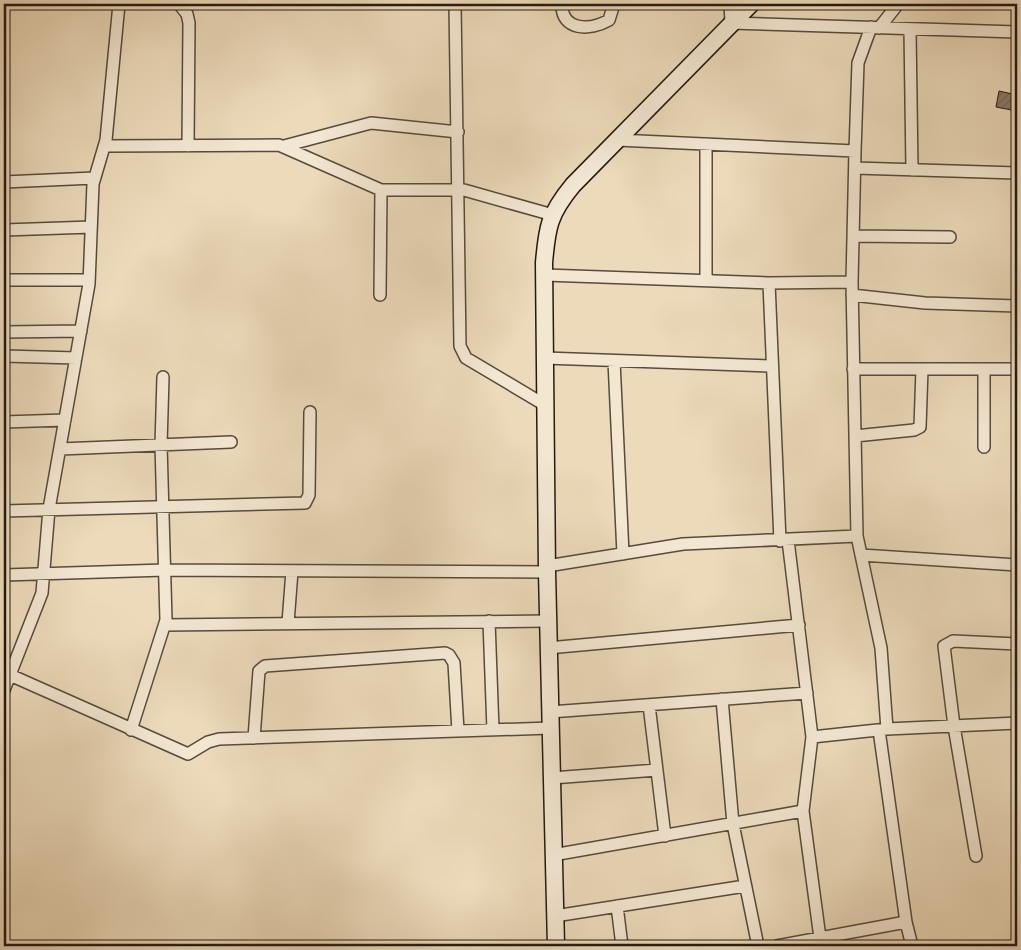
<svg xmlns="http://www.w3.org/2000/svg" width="1021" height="950" font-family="'Libre Bodoni',serif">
  <defs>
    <pattern id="building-hatch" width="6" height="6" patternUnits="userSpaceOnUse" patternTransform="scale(1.25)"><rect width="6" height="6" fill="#8c7e6a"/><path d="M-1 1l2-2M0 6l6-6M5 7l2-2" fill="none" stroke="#726656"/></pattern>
  </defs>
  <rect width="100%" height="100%" fill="#ecdaba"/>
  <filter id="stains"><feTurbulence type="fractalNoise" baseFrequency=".004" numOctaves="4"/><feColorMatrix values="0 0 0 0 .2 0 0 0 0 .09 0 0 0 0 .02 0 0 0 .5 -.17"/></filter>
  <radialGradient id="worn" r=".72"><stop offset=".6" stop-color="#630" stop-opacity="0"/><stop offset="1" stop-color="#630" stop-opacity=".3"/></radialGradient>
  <path fill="url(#building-hatch)" stroke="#241b13" d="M999,91L1017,95V111L996,107Z"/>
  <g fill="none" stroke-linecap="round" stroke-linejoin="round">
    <g stroke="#564b3d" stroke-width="14">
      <path id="street" d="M179,4L187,14L189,23L188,146
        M455,4L460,346L466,358L545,405
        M562,4C561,31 590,31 609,20L614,4
        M730,4L731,23L1017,32
        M879,28L898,4
        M910,30L912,170
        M617,140L855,151
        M706,144V280
        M105,146L279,145L381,190H464L553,215
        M284,146L371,123L458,132
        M855,168L1017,173
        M4,182L94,178
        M4,230L91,227
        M853,236L950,237
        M545,275L769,283L852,282
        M4,280H89
        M769,283L780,541
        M380,295L381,190
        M852,295L925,303L1017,306
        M4,332L81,331
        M4,356L76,358
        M545,358L772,366
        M614,361L623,554
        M853,369H1017
        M4,422L65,420
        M855,436L914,430L920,427L922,369
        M984,447V369
        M60,449L231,442
        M4,511L305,503L309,495L310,412
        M857,536L852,282L855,151L858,63L871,27
        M788,540L812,737
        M861,555L1017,565
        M547,566L683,544L857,536L881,648L887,729L812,737L803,811L553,855
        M4,575L165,570L547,572
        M489,621L493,730
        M288,623L292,571
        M165,625L548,621
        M548,648L799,625
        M10,675L188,754L208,742L219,739L550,728
        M4,690L42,593L49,509L89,284L93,184L106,140L119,4
        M722,699L733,824L758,946
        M649,705L665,836
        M550,712L807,693
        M887,729L1017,723
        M131,730L166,620L161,445L163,377
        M879,730L906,922L912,946
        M254,738L259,671L265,666L445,653L449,655L454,663L458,731
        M552,778L657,770
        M803,811L820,938
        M976,856L954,726L944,646L953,641L1017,644
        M617,906L622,946
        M555,916L745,886
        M777,946L906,922"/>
    </g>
    <g stroke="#241b13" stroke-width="19">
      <path id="secondary" d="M556,946L547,572L544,263C547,227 549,214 573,185L751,4"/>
    </g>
    <use href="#street" stroke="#f3e7d2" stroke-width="11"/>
    <use href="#secondary" stroke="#f3e7d2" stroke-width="16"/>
  </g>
  <rect width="1021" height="950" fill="none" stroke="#ecdaba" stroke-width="20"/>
  <rect x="5" y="5" width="1011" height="940" fill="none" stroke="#241b13" stroke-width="2.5"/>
  <rect x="10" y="10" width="1001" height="930" fill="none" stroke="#241b13"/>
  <rect width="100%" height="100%" filter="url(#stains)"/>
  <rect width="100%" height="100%" fill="url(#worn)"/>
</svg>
